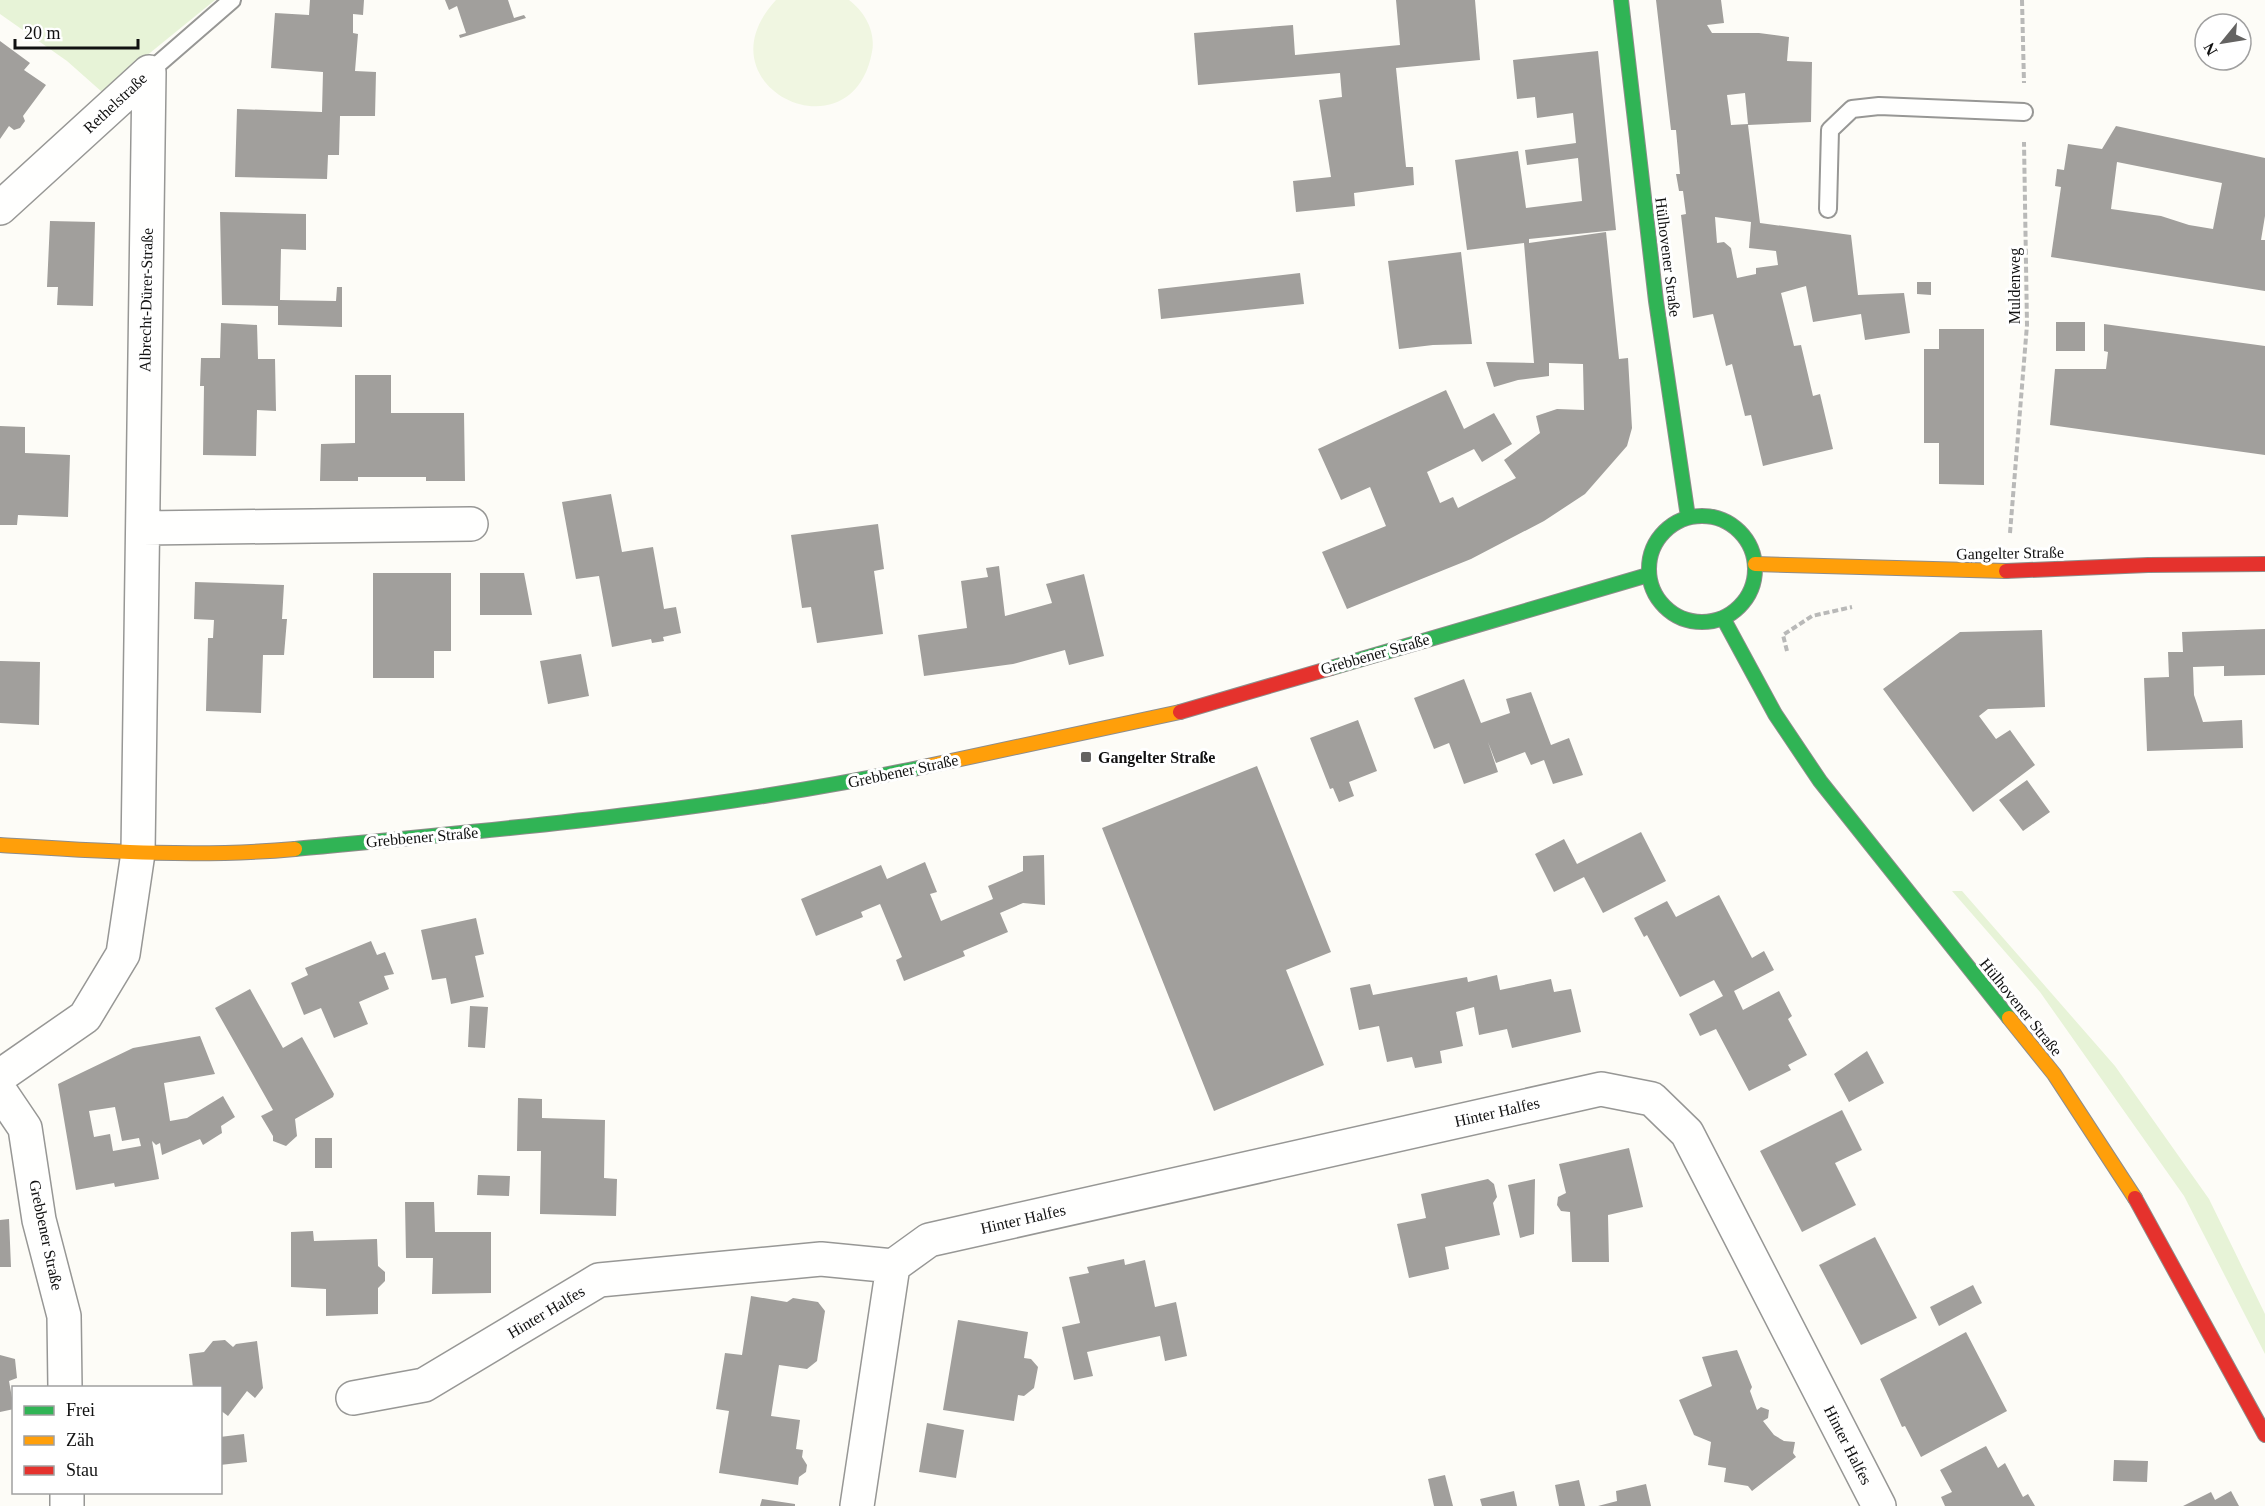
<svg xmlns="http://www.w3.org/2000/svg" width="2265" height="1506" font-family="Georgia,serif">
  <rect width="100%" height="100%" fill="#fdfcf7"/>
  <path fill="#e7f3d7" d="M0,0H215L102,92L67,61L0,14Z
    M1952,891H1962L2115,1066L2209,1199L2265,1314V1354L2184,1196L2040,992Z"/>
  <path fill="#f0f6e1" d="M776,0H849C865,12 876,32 872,52C852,161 696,86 776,0Z"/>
  <path fill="#a19f9c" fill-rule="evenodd" d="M310,0H364L363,15L353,14V33L358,34L355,71L376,72L375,116H340L339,155H328L327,179L235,177L237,109L322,112L323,72L271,68L275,13L309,15Z
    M445,0H508L514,18L524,15L526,18L460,38L459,35L466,33L457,6L449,10Z
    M1396,0H1475L1480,60L1396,68L1406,167H1413L1414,185L1354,193L1355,206L1296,212L1293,181L1331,177L1319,100L1342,97L1340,73L1198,85L1194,33L1293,25L1295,55L1400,45Z
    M1656,0H1721L1724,23L1707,25L1712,33H1759L1789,37L1787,61L1812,62L1811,122L1748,125L1760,223L1851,235L1858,295L1904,293L1910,333L1865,340L1861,314L1813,322L1806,286L1781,293L1794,346L1801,345L1813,396L1820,394L1833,449L1763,466L1751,415L1745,416L1732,364L1726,366L1713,314L1693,318L1681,215L1686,214L1683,191H1679L1676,174H1680L1676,130H1671ZM1745,93L1748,124L1731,125L1727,95ZM1715,217L1751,222L1749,248L1776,251L1778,265L1756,268V274L1737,278L1731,248L1724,242L1717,243Z
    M0,41L30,63L24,70L46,85L23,116L25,121L20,128L14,130L9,126L0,139Z
    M1598,51L1616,230L1529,239V243L1606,232L1619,359L1628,358L1632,428L1627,446L1585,494L1544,521L1471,559L1347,609L1322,552L1386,526L1370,487L1341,500L1318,449L1446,390L1464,429L1494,413L1512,444L1482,462L1474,449L1427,472L1440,503L1453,497L1458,508L1516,478L1504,460L1540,433L1536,416L1557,409L1584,410L1583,364L1549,363V376L1518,380L1494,387L1486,362L1534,363L1524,243L1467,250L1455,160L1518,151L1526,208L1582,201L1578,158L1527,165L1525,150L1576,143L1573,113L1537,118L1535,97L1517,99L1513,60Z
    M2116,126L2265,158V216L2261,240H2265V291L2051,257L2061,187L2055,186L2057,169L2064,170L2068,144L2102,149ZM2117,162L2222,183L2213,229L2189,225L2161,216L2111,209Z
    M220,212L306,214V250L281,249L280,300L336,301L337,287H342V327L278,325V306L222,305Z
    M50,221L95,222L93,306L57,305L58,287H47Z
    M1461,252L1472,344L1433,345L1399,349L1388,261Z
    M1300,273L1304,304L1161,319L1158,289Z
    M1917,282H1931V295L1917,294Z
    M2056,322H2085V351H2056Z
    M221,323L257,325L258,359H275L276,411L257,410L256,456L203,455L204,386H200L201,358H220Z
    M2104,324L2265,346V455L2050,425L2055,369H2106L2108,352L2104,351Z
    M1939,329H1984V485L1939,484V443H1924V349H1939Z
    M355,375H391V413H464L465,481H426V477H358V481H320L321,444L355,443Z
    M0,426L25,427V453L70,455L68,517L18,515L17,525H0Z
    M611,494L622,552L653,547L664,609L676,607L681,633L663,637L664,641L652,643L651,639L612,647L599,576L576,579L562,502Z
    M878,524L884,569L874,571L883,634L817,643L811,607L802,608L791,535Z
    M999,566L1005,616L1052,603L1046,584L1084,574L1104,656L1069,665L1065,650L1013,664L924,676L918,635L967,628L961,581L988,577L986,568Z
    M373,573H451V651H434V678H373Z
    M480,573H524L532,615H480Z
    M195,582L284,585L282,619H287L284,655H263L261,713L206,711L208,638H213L214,620L194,619Z
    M2265,629V675L2224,676V666L2193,667L2194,695L2203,722L2242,720L2243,748L2147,751L2144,678L2169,677L2168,652H2183L2182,632Z
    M2042,630L2045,707L1988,709L1979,716L1996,739L2010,730L2035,765L1973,812L1883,689L1960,632Z
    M581,654L589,696L548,704L540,661Z
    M0,661L40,662L39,725L0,723Z
    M1464,679L1481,723L1510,713L1506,699L1531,692L1551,745L1569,738L1583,775L1553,784L1544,760L1531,765L1525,752L1496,763L1488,742L1498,772L1464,784L1449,743L1434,749L1414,698Z
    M1358,720L1377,771L1349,782L1354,796L1339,802L1333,788L1330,789L1310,738Z
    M1257,766L1331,952L1286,970L1324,1065L1214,1111L1102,828Z
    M2027,780L2050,812L2023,831L1999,800Z
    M1641,832L1666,881L1603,913L1584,877L1554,892L1535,854L1564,839L1577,864Z
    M1044,855L1045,905L1023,903L1000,913L1008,932L963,951L965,956L904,981L896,960L902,957L880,904L861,912L863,917L816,936L801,899L881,865L887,879L925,862L937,892L930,894L941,921L993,899L988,886L1023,871V856Z
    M1719,895L1752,958L1764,951L1774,970L1734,991L1743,1010L1779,991L1792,1016L1788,1019L1807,1055L1788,1065L1791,1070L1749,1091L1716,1029L1700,1036L1689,1014L1723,996L1714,980L1680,997L1647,935L1644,937L1634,918L1667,901L1676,917Z
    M476,918L484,954L475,956L484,997L451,1004L446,978L432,980L421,930Z
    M371,941L377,955L385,952L394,974L384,976L389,989L359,1002L368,1024L334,1038L321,1008L304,1015L291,983L308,975L305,968Z
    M1497,975L1500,990L1551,979L1554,992L1571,989L1581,1032L1512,1048L1507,1029L1479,1035L1474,1007L1456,1012L1463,1046L1440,1051L1442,1063L1415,1068L1412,1057L1387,1062L1379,1026L1359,1030L1350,988L1370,984L1373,995L1467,977L1468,982Z
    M250,989L283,1048L302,1037L334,1094L333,1097L295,1119L297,1136L286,1146L273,1141V1136L261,1116L273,1110L215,1008Z
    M470,1006L488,1007L485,1048L468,1047Z
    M200,1036L215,1074L164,1083L170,1121L187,1118L223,1096L235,1117L221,1126L222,1133L203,1145L200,1139L162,1155L160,1143L156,1145L152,1141L159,1179L115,1187L114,1183L76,1190L58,1084L133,1048ZM115,1107L122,1141L139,1138L141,1146L113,1151L110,1134L94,1137L89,1111Z
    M1867,1051L1884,1083L1849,1102L1834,1074Z
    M518,1098L542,1099V1118L605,1120L604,1178L617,1179L616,1216L540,1214L541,1151H517Z
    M1842,1110L1862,1150L1835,1163L1856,1205L1802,1232L1760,1151Z
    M315,1138H332V1168H315Z
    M1629,1148L1643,1207L1608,1215L1609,1262H1572L1570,1212L1561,1211L1557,1205L1558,1197L1566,1193L1559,1164Z
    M478,1175L510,1176L509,1196L477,1195Z
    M1488,1179L1494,1184L1497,1197L1493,1203L1500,1235L1445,1247L1449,1269L1409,1278L1397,1224L1426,1218L1421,1194Z
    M1535,1179L1534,1234L1520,1238L1508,1185Z
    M405,1202H434L435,1232H491V1293L432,1294L433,1258H406Z
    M9,1219L11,1267H0V1220Z
    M313,1231L314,1241L377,1239L378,1266L385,1272V1281L378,1288V1314L326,1316V1289L291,1287V1232Z
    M1875,1237L1917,1318L1861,1345L1819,1265Z
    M1124,1259L1125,1265L1145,1260L1155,1307L1176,1302L1187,1356L1165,1361L1160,1336L1123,1344L1087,1352L1093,1376L1074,1380L1062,1327L1080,1323L1069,1277L1089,1273L1087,1267Z
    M1973,1285L1982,1303L1939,1326L1930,1307Z
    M751,1296L787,1302L793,1298L818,1302L825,1311L817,1361L807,1369L779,1365L771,1416L800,1420L796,1449L803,1450L802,1457L807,1465L806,1472L799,1477L798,1485L719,1473L729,1411L716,1409L725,1353L742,1355Z
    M958,1320L1028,1332L1024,1358L1031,1359L1038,1367L1034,1388L1024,1396L1018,1395L1014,1421L943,1410Z
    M1966,1332L2007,1411L1921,1457L1905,1426L1902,1427L1880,1379Z
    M225,1340L233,1347L236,1344L257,1341L263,1388L255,1398L247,1391L228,1416L220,1410V1388H193L189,1354L204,1352L213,1341Z
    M1737,1350L1752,1387L1750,1391L1757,1410L1761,1407L1769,1410L1768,1418L1763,1421L1774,1435L1784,1441L1795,1442L1793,1453L1796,1457L1752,1491L1748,1486L1724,1482L1726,1468L1708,1465L1711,1442L1694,1435L1679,1400L1712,1386L1702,1357Z
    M0,1355L15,1359L17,1378L9,1381L14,1409L0,1412Z
    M927,1423L964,1430L956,1478L919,1472Z
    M244,1434L247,1462L220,1465V1437Z
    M1986,1446L1998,1468L2005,1463L2023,1497L2028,1494L2035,1506H1945L1941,1497L1952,1492L1940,1470Z
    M2114,1460L2148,1461L2147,1482L2113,1481Z
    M1445,1475L1453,1506H1434L1428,1479Z
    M1579,1480L1585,1506H1559L1555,1485Z
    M1646,1484L1651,1506H1598L1617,1501L1616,1491Z
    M1514,1491L1517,1506H1482L1480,1499Z
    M2231,1491L2239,1506H2183L2211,1492L2215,1500Z
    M762,1499L795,1504V1506H760Z"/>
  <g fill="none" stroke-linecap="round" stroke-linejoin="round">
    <g stroke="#979795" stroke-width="20">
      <path id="lane" d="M149,72L232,0
        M1828,209L1830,130L1852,109L1879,106L2024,112"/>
    </g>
    <g stroke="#979795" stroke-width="36">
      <path id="street" d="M0,208L149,72
        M143,528L471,524
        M0,1076L85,1017L123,954L138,853L149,72
        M0,1091L25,1128L39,1220L64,1316L65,1388
        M353,1398L424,1385L599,1280L821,1259L893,1266
        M67,1492V1506
        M857,1506L893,1266L929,1240L1601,1089L1652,1099L1687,1133L1879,1506"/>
    </g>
    <g stroke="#8e8d8b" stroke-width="16">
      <path id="fast" d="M1621,0L1656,301L1688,517
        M1649 569a53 53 0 1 1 106 0a53 53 0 1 1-106 0Z
        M1723,618L1775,714L1820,781L2009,1018
        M1331,668L1648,575
        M295,849C504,829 716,811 923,767"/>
    </g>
    <g stroke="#8e8d8b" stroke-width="16">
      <path id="slow" d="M1755,564L2006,571
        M923,767L1180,712
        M0,845C98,851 197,858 295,849
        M2009,1018L2054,1074L2135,1198"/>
    </g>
    <g stroke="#8e8d8b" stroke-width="16">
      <path id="jam" d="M2006,571L2148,565L2265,564
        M1180,712L1331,668
        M2135,1198L2265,1435"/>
    </g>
    <path stroke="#b9b9b8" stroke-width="4" stroke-dasharray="6 3" stroke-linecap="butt" d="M2022,0L2024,83
      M2010,533L2027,325L2024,142
      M1787,651L1783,635L1812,616L1852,607"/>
    <use href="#lane" stroke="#fffffe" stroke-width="16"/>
    <use href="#street" stroke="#fffffe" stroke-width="33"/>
    <use href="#fast" stroke="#30b455" stroke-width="14"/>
    <use href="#slow" stroke="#ff9f0a" stroke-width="14"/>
    <use href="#jam" stroke="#e5322d" stroke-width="14"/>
  </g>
  <rect fill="#646362" stroke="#fff" stroke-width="2" x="1080" y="751" width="12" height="12" rx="3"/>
  <g text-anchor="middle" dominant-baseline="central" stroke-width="6" stroke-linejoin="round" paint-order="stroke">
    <g font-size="16" fill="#111" stroke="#fff">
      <text transform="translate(115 103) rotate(-43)">Rethelstraße</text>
      <text transform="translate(1668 257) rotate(83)">Hülhovener Straße</text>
      <text transform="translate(2014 286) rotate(-90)">Muldenweg</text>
      <text transform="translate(146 300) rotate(-89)">Albrecht-Dürer-Straße</text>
      <text transform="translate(2010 553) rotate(-1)">Gangelter Straße</text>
      <text transform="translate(1375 654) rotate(-16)">Grebbener Straße</text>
      <text transform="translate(903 771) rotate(-12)">Grebbener Straße</text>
      <text transform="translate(422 837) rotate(-5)">Grebbener Straße</text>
      <text transform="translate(2021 1007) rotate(51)">Hülhovener Straße</text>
      <text transform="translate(1497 1112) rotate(-13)">Hinter Halfes</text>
      <text transform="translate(1023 1219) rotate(-13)">Hinter Halfes</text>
      <text transform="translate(46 1235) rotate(78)">Grebbener Straße</text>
      <text transform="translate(546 1312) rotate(-31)">Hinter Halfes</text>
      <text transform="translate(1848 1445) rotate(63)">Hinter Halfes</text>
    </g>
    <g font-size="16" font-weight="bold" fill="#111" stroke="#fff" text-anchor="start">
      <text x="1098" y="757">Gangelter Straße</text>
    </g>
  </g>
  <rect x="12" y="1386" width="210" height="108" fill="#ffffff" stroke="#a0a0a0" stroke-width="1.5"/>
  <rect x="24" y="1406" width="30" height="9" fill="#30b455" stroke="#a0a0a0" stroke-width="1.5"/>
  <text x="66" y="1416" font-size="18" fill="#111111">Frei</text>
  <rect x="24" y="1436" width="30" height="9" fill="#ff9f0a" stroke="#a0a0a0" stroke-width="1.5"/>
  <text x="66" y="1446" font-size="18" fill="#111111">Zäh</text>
  <rect x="24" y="1466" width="30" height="9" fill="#e5322d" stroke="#a0a0a0" stroke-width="1.5"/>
  <text x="66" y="1476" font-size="18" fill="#111111">Stau</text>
  <g transform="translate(2223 42) rotate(240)"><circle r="28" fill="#ffffff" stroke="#a0a0a0" stroke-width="1.5"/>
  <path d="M0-4.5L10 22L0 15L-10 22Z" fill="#646362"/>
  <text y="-9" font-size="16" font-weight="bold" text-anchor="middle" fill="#111111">N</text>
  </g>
  <path d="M15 39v9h123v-9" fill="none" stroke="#111111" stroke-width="3"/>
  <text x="24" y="39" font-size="18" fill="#111111" stroke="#ffffff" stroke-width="4.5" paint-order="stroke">20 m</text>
</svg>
